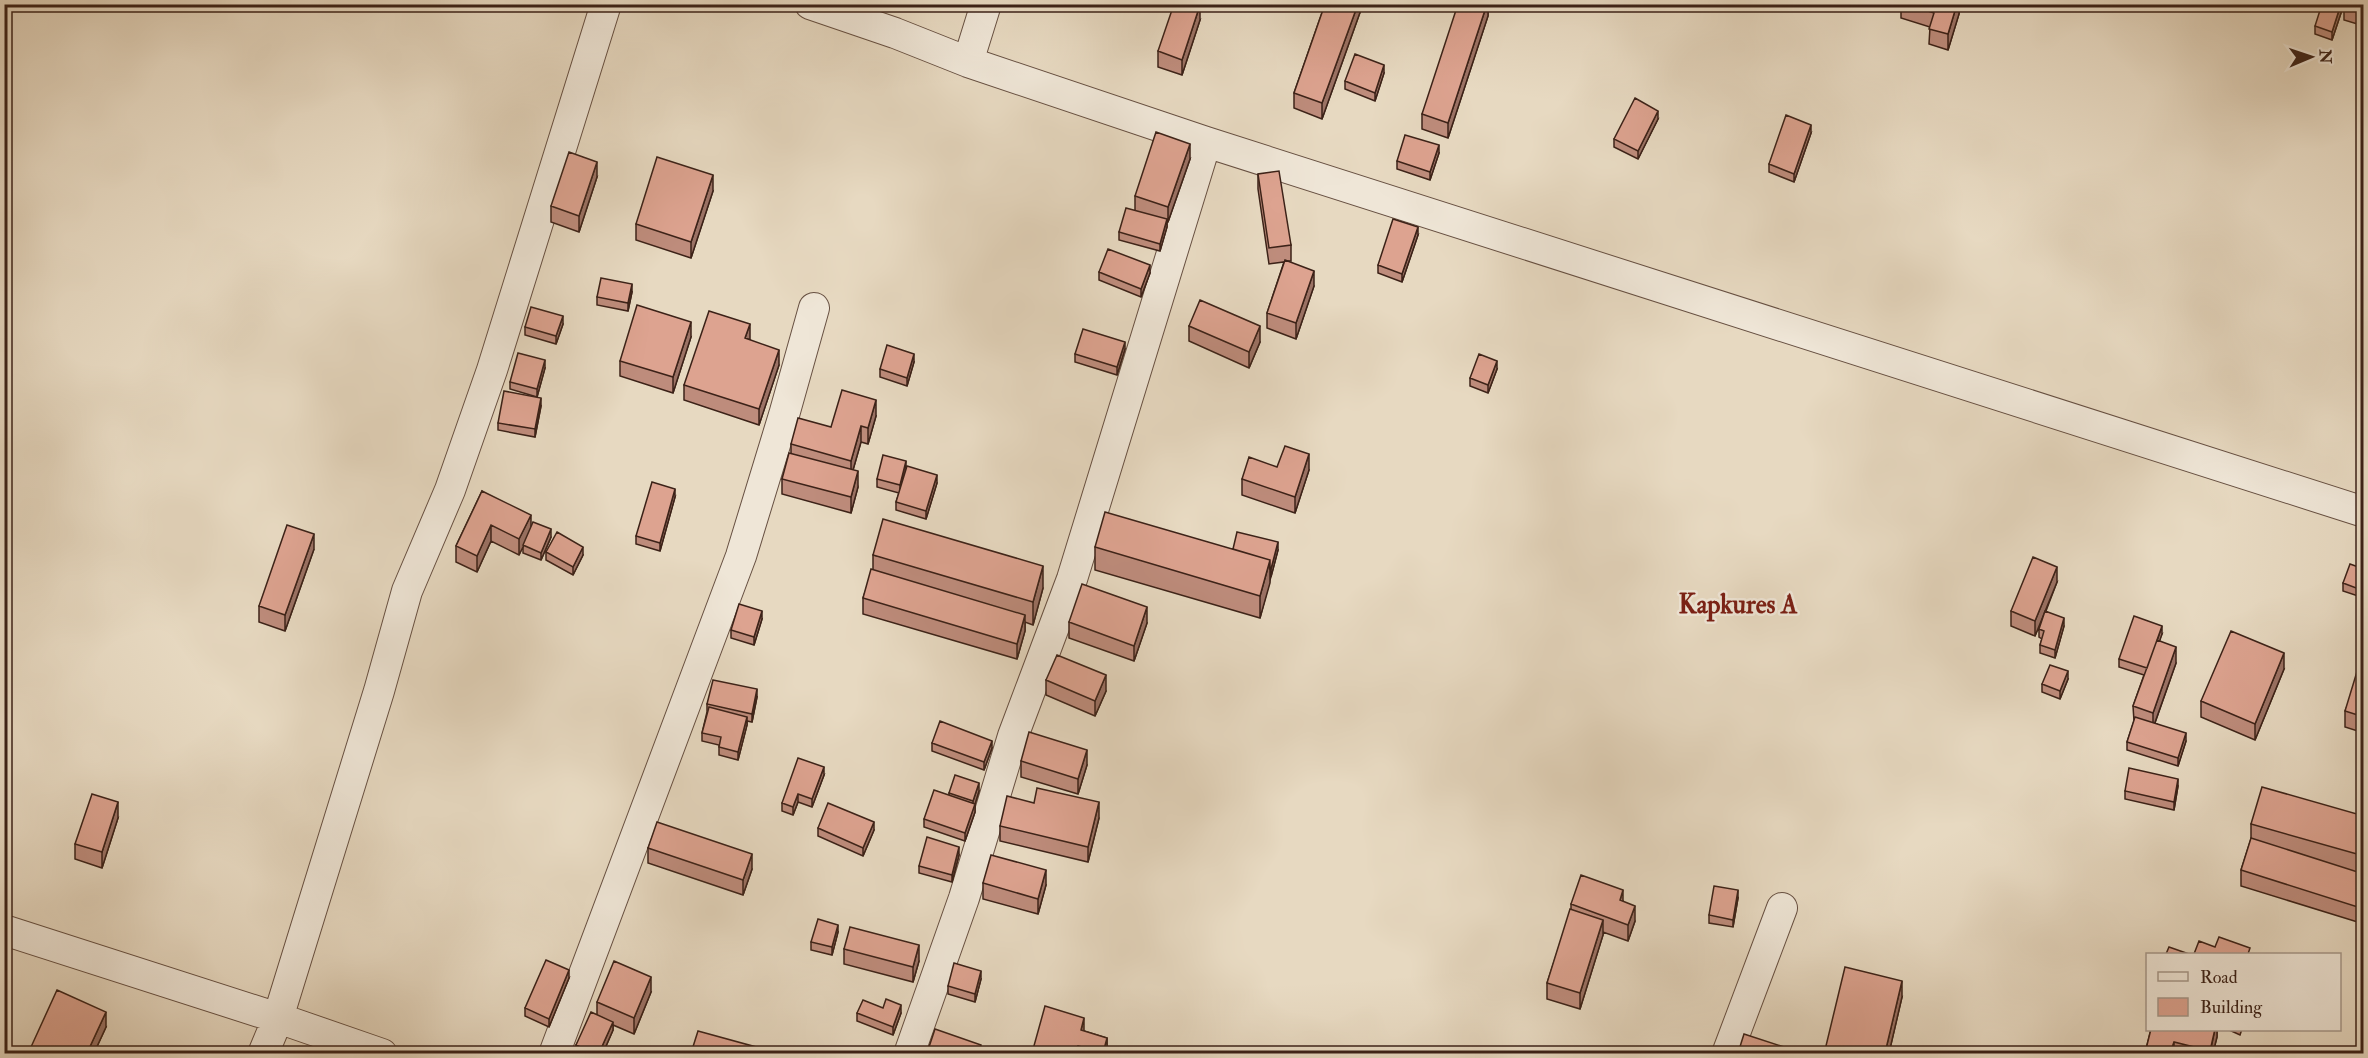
<svg xmlns="http://www.w3.org/2000/svg" width="2368" height="1058" font-family="'IM FELL Double Pica',serif">
  <rect width="100%" height="100%" fill="#e7d9c1"/>
  <filter id="stains"><feTurbulence type="fractalNoise" baseFrequency=".00333" numOctaves="4"/><feColorMatrix values="0 0 0 0 .2 0 0 0 0 .09 0 0 0 0 .02 0 0 0 .5 -.17"/></filter>
  <radialGradient id="worn" r=".72"><stop offset=".6" stop-color="#630" stop-opacity="0"/><stop offset="1" stop-color="#630" stop-opacity=".3"/></radialGradient>
  <g fill="none" stroke-linecap="round" stroke-linejoin="round">
    <g stroke="#675042" stroke-width="32">
      <path id="minor" d="M810,4L895,33L968,62L1206,142L2364,512
        M968,62L986,4
        M4,930L278,1018L382,1054
        M263,1054L278,1018L379,691L407,591L450,490L492,370L606,4
        M554,1054L741,556L784,415L814,308
        M909,1054L964,898L1013,736L1072,579L1206,142
        M1727,1054L1782,908"/>
    </g>
    <use href="#minor" stroke="#efe6d7" stroke-width="30"/>
  </g>
  <path fill="#be8c7c" stroke="#3c2218" stroke-width="1.5" d="M1075,4H1097L1095,11Z
    M1325,4H1363L1322,119L1294,108V93Z
    M1488,4V16L1448,138L1422,129V114Z
    M1901,4H1959V14L1948,50L1929,44L1930,27L1901,18Z
    M2344,4L2332,40L2315,34V26Z
    M2364,4V26L2344,20V5Z
    M1200,20L1182,75L1158,67V51Z
    M1384,73L1375,101L1345,89V81Z
    M1658,119L1638,159L1614,147V139Z
    M1811,133L1794,182L1769,172V164Z
    M1439,153L1430,180L1397,169V161Z
    M1190,159L1168,222H1167V227L1160,251L1119,240V232L1135,210V196Z
    M1258,174L1291,245V261H1287L1314,286L1296,339L1267,328V313L1284,262L1269,264L1258,189Z
    M597,177L579,232L551,222V206Z
    M713,191L691,258L636,240V224Z
    M1418,235L1402,282L1378,273V265Z
    M1099,272L1150,273L1141,297L1099,280Z
    M632,292L628,311L597,305V297Z
    M563,324L556,344L525,335V327Z
    M1189,326L1260,342L1249,368L1189,341Z
    M691,337L673,393L620,376V361Z
    M750,340L779,365L759,425L684,400V385Z
    M1125,349L1117,375L1075,362V354Z
    M914,362L907,386L880,377V369Z
    M545,368L537,397L510,389V382Z
    M1497,369L1488,393L1470,386V378Z
    M541,406L535,437L498,430V423Z
    M876,416L868,444L861,442L853,470L858,487L851,513L782,494V479L791,453V444L831,427Z
    M1277,467L1309,470L1295,513L1242,495V479Z
    M906,468L937,483L926,519L896,510V502L899,493L877,487V479Z
    M482,491L531,527L551,537L541,560L523,553V546L519,555L491,541L477,572L456,562V546Z
    M675,497L660,551L636,544V536Z
    M1095,547L1233,549L1278,550L1260,618L1095,570Z
    M314,549L285,631L259,622V606Z
    M546,552L583,555L573,575L546,560Z
    M873,555L1043,588L1033,625L1025,622V631L1017,659L863,614V598L873,570Z
    M2364,569V598L2343,591V583Z
    M2057,582L2046,611L2064,626L2055,658L2040,653V645L2042,639L2039,637V629L2042,619L2035,636L2011,626V611Z
    M762,619L754,645L731,638V630Z
    M1069,622L1147,623L1134,661L1069,638Z
    M2162,634L2159,641L2176,663L2155,723L2186,741L2178,766L2127,750V742L2134,721L2133,706L2144,675L2119,667V659Z
    M2364,667V733L2345,727V711Z
    M2284,669L2255,740L2201,717V701Z
    M2068,679L2060,699L2042,692V684Z
    M1046,680L1106,691L1095,716L1046,695Z
    M757,697L752,722L747,721V725L738,760L719,755V745L702,741V733L707,712V704Z
    M932,743L992,748L984,770L932,751Z
    M1021,761L1087,765L1078,794L1021,777Z
    M824,775L812,807L798,802L793,815L782,811V803Z
    M2178,786L2174,810L2125,799V791Z
    M979,791L975,804V812L965,841L924,827V819L949,795V793Z
    M1034,803L1099,818L1088,862L1000,841V826Z
    M2364,816V924L2241,886V870L2251,839V824Z
    M118,818L102,868L75,859V844Z
    M818,828L874,830L863,856L818,836Z
    M648,848L752,869L743,895L648,863Z
    M959,855L952,882L919,873V866Z
    M983,883L1046,885L1038,914L983,899Z
    M1738,898L1733,927L1709,923V915Z
    M1623,901L1635,921L1628,941L1603,932V935L1580,1009L1547,999V983L1571,910V904Z
    M838,932L832,955L811,950V942Z
    M844,949L919,961L913,982L844,964Z
    M569,978L549,1027L525,1016V1008Z
    M981,979L975,1002L948,994V986Z
    M651,992L634,1034L613,1025V1030L603,1053H576V1045L597,1014V1002Z
    M1902,997L1889,1053H1825V1050Z
    M883,1008L901,1013L893,1035L857,1021V1013Z
    M106,1027L94,1053H31V1047Z
    M2151,1029H2217V1037L2213,1053H2145Z
    M2227,1029H2242L2240,1035Z
    M1084,1031L1107,1038V1053H1032Z"/>
  <path fill="#9b7265" stroke="#3c2218" stroke-width="1.5" d="M1358,4H1363L1322,119V103Z
    M1487,4H1488V16L1448,138V123Z
    M1957,4H1959V14L1948,50V34Z
    M2341,4H2344L2332,40V32Z
    M1200,5V20L1182,75V60Z
    M1384,65V73L1375,101V93Z
    M1658,111V119L1638,159V151Z
    M1811,125V133L1794,182V174Z
    M1190,144V159L1168,222V207Z
    M1439,145V153L1430,180V172Z
    M597,162V177L579,232V216Z
    M713,175V191L691,258V242Z
    M1167,219V227L1160,251V244Z
    M1418,227V235L1402,282V274Z
    M1150,265V273L1141,297V289Z
    M1314,271V286L1296,339V323Z
    M632,284V292L628,311V303Z
    M563,316V324L556,344V336Z
    M691,322V337L673,393V377Z
    M750,324V340L745,338Z
    M1260,326V342L1249,368V352Z
    M1125,342V349L1117,375V367Z
    M779,350V365L759,425V409Z
    M914,354V362L907,386V378Z
    M545,360V368L537,397V389Z
    M1497,361V369L1488,393V385Z
    M541,398V406L535,437V429Z
    M876,400V416L868,444V428Z
    M861,426V442L851,477V461Z
    M1309,454V470L1295,513V497Z
    M8,460V468L4,482V474Z
    M906,461V469L900,493V485Z
    M858,471V487L851,513V497Z
    M937,475V483L926,519V511Z
    M675,489V497L660,551V543Z
    M531,515V531L519,555V539Z
    M491,525V541L477,572V556Z
    M551,529V537L541,560V553Z
    M314,534V549L285,631V615Z
    M1278,542V550L1271,577V569Z
    M583,547V555L573,575V567Z
    M1270,560V583L1260,618V596Z
    M1043,566V588L1033,625V602Z
    M2057,567V582L2035,636V621Z
    M1147,607V623L1134,661V646Z
    M762,611V619L754,645V637Z
    M1025,615V631L1017,659V644Z
    M2064,618V626L2055,658V650Z
    M2162,626V634L2148,676V668Z
    M2176,647V663L2153,728V713Z
    M2284,653V669L2255,740V724Z
    M2068,671V679L2060,699V691Z
    M1106,675V691L1095,716V701Z
    M757,689V697L752,722V714Z
    M747,717V725L738,760V752Z
    M2186,733V741L2178,766V758Z
    M992,741V748L984,770V762Z
    M1087,750V765L1078,794V779Z
    M824,767V775L812,807V799Z
    M2178,779V786L2174,810V802Z
    M979,783V791L975,804V812L965,841V833L973,809V801Z
    M798,794V802L793,815V807Z
    M118,802V818L102,868V852Z
    M1099,802V818L1088,862V847Z
    M874,822V830L863,856V848Z
    M959,847V855L952,882V875Z
    M752,854V869L743,895V880Z
    M1046,870V885L1038,914V899Z
    M1623,890V906L1620,900Z
    M1738,890V898L1733,927V920Z
    M1635,906V921L1628,941V925Z
    M1603,920V935L1580,1009V993Z
    M838,925V932L832,955V947Z
    M919,945V961L913,982V967Z
    M569,970V978L549,1027V1019Z
    M981,971V979L975,1002V994Z
    M651,977V992L634,1034V1018Z
    M1902,981V997L1889,1053H1885Z
    M901,1005V1013L893,1035V1027Z
    M106,1012V1027L94,1053H87Z
    M1084,1018V1033L1081,1030Z
    M613,1022V1030L603,1053H599Z
    M2215,1029H2217V1037L2213,1053H2210Z
    M1107,1038V1053H1103Z
    M2174,1042V1053H2170Z"/>
  <path fill="#dda390" stroke="#3c2218" stroke-width="1.5" d="M1174,4L1200,5L1182,60L1158,51Z
    M1325,4H1358L1322,103L1294,93Z
    M1458,4H1487L1448,123L1422,114Z
    M1907,4H1957L1948,34L1929,29L1934,13Z
    M2322,4H2341L2332,32L2315,26Z
    M2364,4V10L2344,5L2345,4Z
    M1355,54L1384,65L1375,93L1345,81Z
    M1635,98L1658,111L1638,151L1614,139Z
    M1786,115L1811,125L1794,174L1769,164Z
    M1156,132L1190,144L1168,207L1135,196Z
    M1405,135L1439,145L1430,172L1397,161Z
    M569,152L597,162L579,216L551,206Z
    M657,157L713,175L691,242L636,224Z
    M1279,171L1291,245L1269,248L1258,174Z
    M1126,208L1167,219L1160,244L1119,232Z
    M1393,219L1418,227L1402,274L1378,265Z
    M1108,249L1150,265L1141,289L1099,272Z
    M1285,260L1314,271L1296,323L1267,313Z
    M601,278L632,284L628,303L597,297Z
    M1200,300L1260,326L1249,352L1189,326Z
    M637,305L691,322L673,377L620,361Z
    M531,307L563,316L556,336L525,327Z
    M709,311L750,324L745,338L779,350L759,409L684,385Z
    M1083,329L1125,342L1117,367L1075,354Z
    M887,345L914,354L907,378L880,369Z
    M518,353L545,360L537,389L510,382Z
    M1479,354L1497,361L1488,385L1470,378Z
    M842,390L876,400L868,428L861,426L851,461L791,444L798,418L831,427Z
    M504,391L541,398L535,429L498,423Z
    M1285,446L1309,454L1295,497L1242,479L1249,457L1277,467Z
    M789,453L858,471L851,497L782,479Z
    M883,455L906,461L900,485L877,479Z
    M4,459L8,460L4,474Z
    M907,466L937,475L926,511L896,502Z
    M652,482L675,489L660,543L636,536Z
    M482,491L531,515L519,539L491,525L477,556L456,546Z
    M1105,512L1270,560L1260,596L1095,547Z
    M883,519L1043,566L1033,602L873,555Z
    M533,522L551,529L541,553L523,545Z
    M287,525L314,534L285,615L259,606Z
    M557,532L583,547L573,567L546,552Z
    M1237,532L1278,542L1271,569H1270V560L1233,549Z
    M2033,557L2057,567L2035,621L2011,611Z
    M2350,564L2364,569V591L2343,583Z
    M871,569L1025,615L1017,644L863,598Z
    M1082,584L1147,607L1134,646L1069,622Z
    M739,604L762,611L754,637L731,630Z
    M2045,611L2064,618L2055,650L2040,645L2044,631L2039,629Z
    M2134,616L2162,626L2147,668L2119,659Z
    M2231,631L2284,653L2255,724L2201,701Z
    M2157,640L2176,647L2153,713L2133,706Z
    M1057,655L1106,675L1095,701L1046,680Z
    M2050,665L2068,671L2060,691L2042,684Z
    M2359,665L2364,667V717L2345,711Z
    M713,680L757,689L752,714L707,704Z
    M709,707L747,717L738,752L719,747L721,737L702,733Z
    M2135,717L2186,733L2178,758L2127,742Z
    M940,721L992,741L984,762L932,743Z
    M1029,732L1087,750L1078,779L1021,761Z
    M798,758L824,767L812,799L798,794L793,807L782,803Z
    M2129,768L2178,779L2174,802L2125,791Z
    M955,775L979,783L973,801L949,793Z
    M2262,787L2364,816V856L2251,824Z
    M1037,788L1099,802L1088,847L1000,826L1007,796L1034,803Z
    M934,790L975,804L965,833L924,819Z
    M92,794L118,802L102,852L75,844Z
    M828,803L874,822L863,848L818,828Z
    M657,822L752,854L743,880L648,848Z
    M927,837L959,847L952,875L919,866Z
    M2251,838L2364,874V909L2241,870Z
    M991,855L1046,870L1038,899L983,883Z
    M1581,875L1623,890L1620,900L1635,906L1628,925L1571,904Z
    M1714,886L1738,890L1733,920L1709,915Z
    M1570,909L1603,920L1580,993L1547,983Z
    M818,919L838,925L832,947L811,942Z
    M850,927L919,945L913,967L844,949Z
    M2219,937L2250,948L2248,954H2194L2199,941L2215,947Z
    M2169,947L2189,954H2166Z
    M546,960L569,970L549,1019L525,1008Z
    M614,961L651,977L634,1018L597,1002Z
    M954,963L981,971L975,994L948,986Z
    M1845,967L1902,981L1885,1053H1838L1825,1050Z
    M57,990L106,1012L87,1053H47L31,1047Z
    M886,999L901,1005L893,1027L857,1013L863,1000L883,1008Z
    M1045,1006L1084,1018L1081,1030L1107,1038L1103,1053L1078,1046L1076,1053H1077H1032Z
    M591,1012L613,1022L599,1053H594L576,1045Z
    M935,1029L981,1045L979,1053H927Z
    M2151,1029H2215L2210,1051L2174,1042L2170,1053H2145Z
    M698,1031L778,1053H691Z
    M1744,1034L1802,1053H1738Z"/>
  <g text-anchor="middle" dominant-baseline="central" stroke-width="5" stroke-linejoin="round" paint-order="stroke">
    <g font-size="26" font-weight="bold" fill="#7a1f14" stroke="#efe6d7">
      <text x="1738" y="605">Kapkures A</text>
    </g>
  </g>
  <rect width="2368" height="1058" fill="none" stroke="#e7d9c1" stroke-width="24"/>
  <rect x="6" y="6" width="2356" height="1046" fill="none" stroke="#3c2218" stroke-width="3"/>
  <rect x="12" y="12" width="2344" height="1034" fill="none" stroke="#3c2218" stroke-width="1.5"/>
  <rect x="2146" y="953" width="195" height="78" fill="#efe6d7" stroke="#a7988b" stroke-width="1.5"/>
  <rect x="2158" y="972" width="30" height="9" fill="#efe6d7" stroke="#a7988b" stroke-width="1.5"/>
  <text x="2200" y="983" font-size="18" fill="#3c2218">Road</text>
  <rect x="2158" y="998" width="30" height="18" fill="#dda390" stroke="#a7988b" stroke-width="1.5"/>
  <text x="2200" y="1013" font-size="18" fill="#3c2218">Building</text>
  <g transform="translate(2311 57) rotate(88)" stroke="#efe6d7" stroke-width="4.5" paint-order="stroke">
  <path d="M0-4.5L10 22L0 15L-10 22Z" fill="#3c2218"/>
  <text y="-9" font-size="16" font-weight="bold" text-anchor="middle" fill="#3c2218">N</text>
  </g>
  <rect width="100%" height="100%" filter="url(#stains)"/>
  <rect width="100%" height="100%" fill="url(#worn)"/>
</svg>
